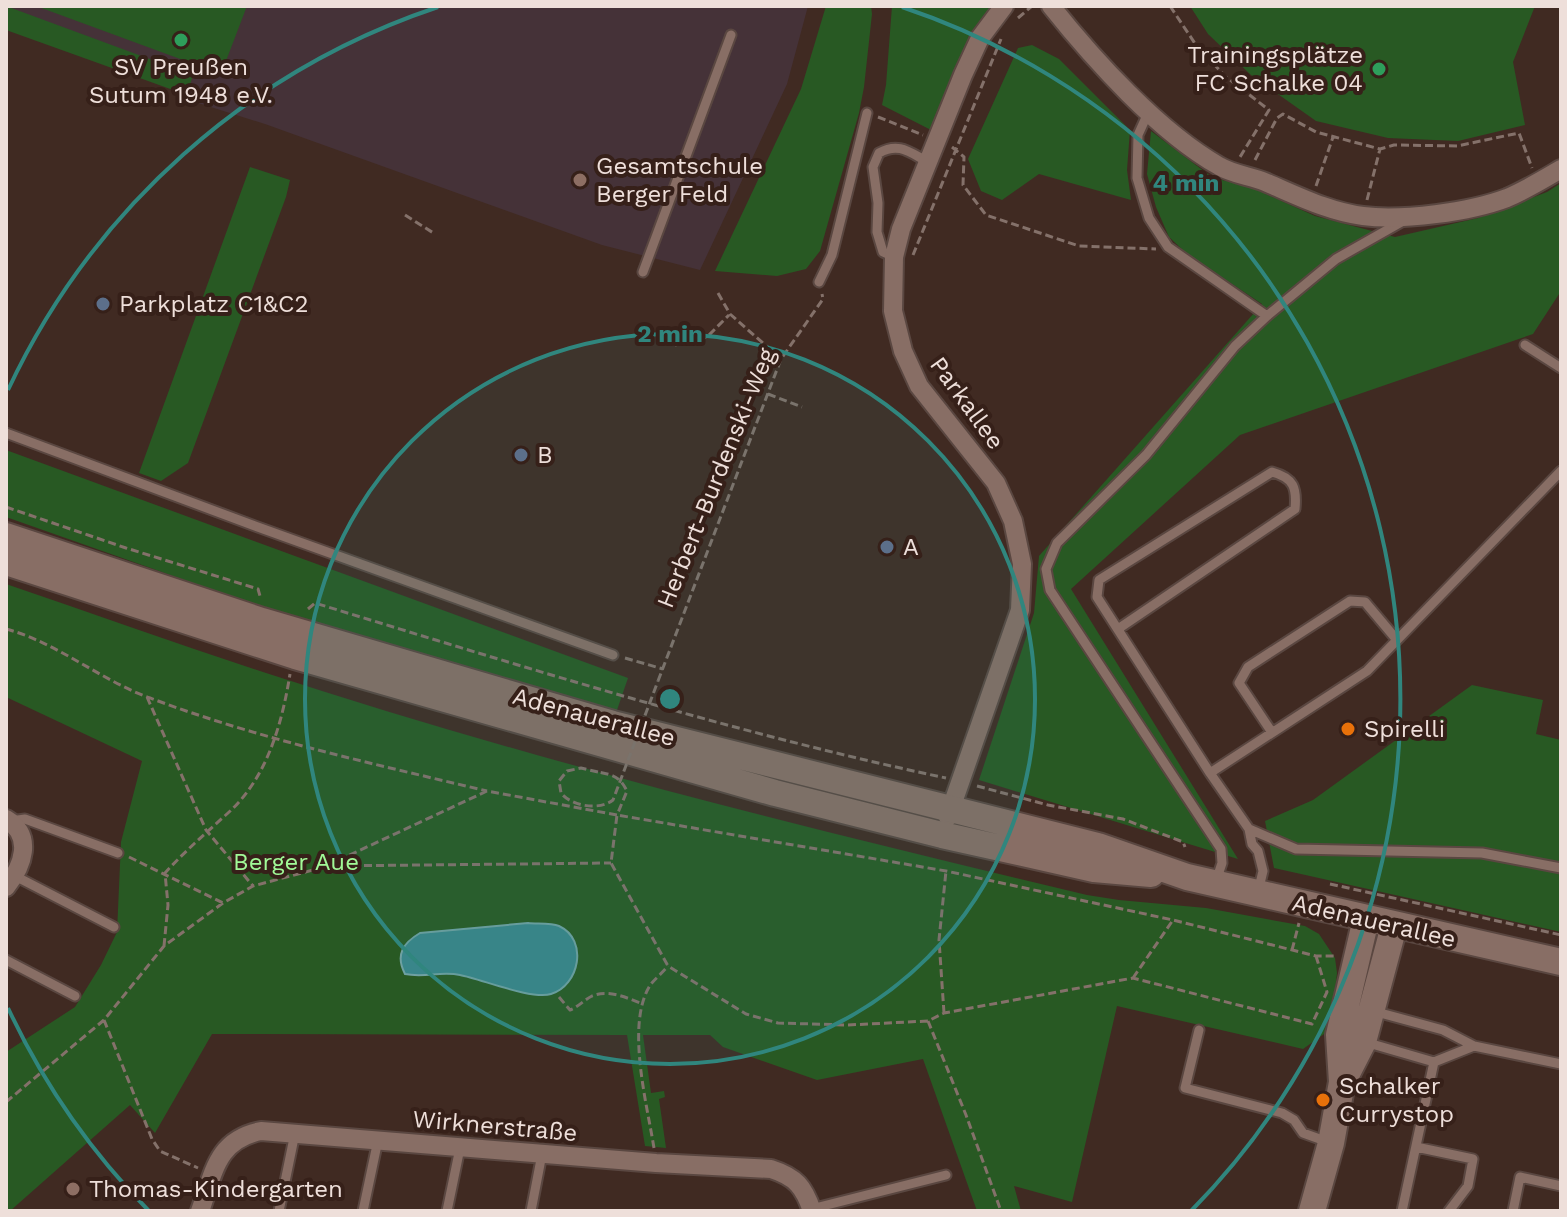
<svg xmlns="http://www.w3.org/2000/svg" width="1567" height="1217" font-family="'Work Sans',sans-serif">
  <rect width="100%" height="100%" fill="#402a22"/>
  <path fill="#453238" d="M6,6H808L787,84L700,270L602,245L265,124L176,96L181,77L6,10Z"/>
  <path fill="#285923" d="M6,6L193,75L187,95L6,30Z
    M36,6H247L221,74Z
    M826,6H871L872,14L864,87L859,113L820,251L806,269L777,276L715,271L801,89Z
    M892,6H991L972,31L931,130L882,105L886,85Z
    M1190,6H1535L1513,62L1525,125L1458,141L1388,138L1316,121L1251,75L1208,34Z
    M1032,45L1059,59L1130,130L1127,170L1131,200L1039,174L1002,200L981,191L968,159L1018,48Z
    M1151,131L1213,178L1248,186L1315,216L1395,237L1478,218L1547,192L1561,183V291L1533,334L1240,435L1071,589L1238,859L979,780L1034,613L1039,556L1262,304L1187,254L1169,237L1156,207L1147,174Z
    M250,167L290,180L286,197L188,463L161,481L139,473Z
    M6,450L628,678L616,713L261,607L6,517Z
    M6,584C92,613 177,644 263,672C534,761 811,829 1087,895L1119,900L1206,908L1305,926L1319,934L1335,958L1337,973L1331,1029L1303,1049L1117,1006L1072,1202L1014,1186L1021,1211H977L923,1059L817,1080L723,1047L710,1035H643L651,1093L664,1091L665,1097L659,1099L666,1148L645,1146L627,1035L212,1034L155,1133L130,1105L10,1211H6V1052L75,1007L101,965L117,932L121,842L142,761L6,697Z
    M1472,685L1543,700L1536,734L1561,740V932L1274,868L1265,821L1313,800Z"/>
  <path fill="#39868a" stroke="#6fa1a2" stroke-width="2" d="M528,923C537,924 551,923 559,926C589,940 579,986 551,994C532,1000 481,979 460,975C441,971 424,978 405,974C395,955 403,943 420,933Z"/>
  <g fill="none" stroke-linecap="round" stroke-linejoin="round">
    <g stroke="#5a4741" stroke-width="13">
      <path id="lane" d="M1148,113L1138,135L1137,178L1149,218L1168,247L1267,316
        M894,257L883,252L877,232L878,203L873,167L879,153C899,142 909,152 928,162
        M643,272L731,35
        M819,282L832,255L867,113
        M1525,345L1561,368
        M6,433L255,526L613,655
        M1118,629L1295,509C1297,488 1294,478 1272,472L1099,580L1097,597L1210,773
        M1271,731L1239,683L1248,667L1350,601L1365,602L1397,640
        M11,821L25,819L118,853
        M1249,829L1296,849L1482,853L1561,868
        M15,876L114,927
        M1216,881L1222,863L1221,849L1050,590L1046,569L1057,543L1146,455L1235,346L1267,316L1336,259L1403,221
        M1258,892L1263,871L1258,851L1252,844L1249,829L1210,773L1367,671L1561,471
        M6,960L75,996
        M1373,1011L1443,1030L1474,1046L1561,1064
        M1199,1030L1185,1088L1282,1113L1294,1120L1303,1133L1328,1142
        M1365,1042L1434,1062L1402,1211
        M1434,1062L1474,1046
        M1416,1147L1473,1159L1468,1186L1449,1211
        M811,1209L946,1175
        M279,1211L295,1133
        M363,1211L378,1140
        M447,1211L460,1148
        M531,1211L542,1154
        M1513,1211L1520,1177L1561,1186"/>
    </g>
    <g stroke="#5a4741" stroke-width="22">
      <path id="street" d="M1051,6C1094,60 1159,132 1219,166C1232,174 1250,176 1265,182C1296,195 1329,212 1363,216C1402,221 1470,212 1507,198C1526,190 1544,179 1561,169
        M948,817L1020,610L1022,564L1013,521L996,483L919,386L903,351L893,311L894,257L901,229L963,75L980,38L1004,6
        M6,819C34,836 23,866 6,887
        M200,1211C214,1173 216,1140 261,1131L656,1163L771,1169C796,1177 804,1187 812,1211"/>
    </g>
    <g stroke="#5a4741" stroke-width="30">
      <path id="secondary" d="M6,536L262,621L613,724L1098,846L1187,877L1561,962
        M6,562L295,656L775,793L942,835L1094,869L1151,874
        M1343,1081L1363,1042L1394,926
        M1312,1211L1331,1143L1342,1082L1339,1035L1366,919"/>
    </g>
    <path stroke="#84716a" stroke-width="3" stroke-dasharray="8 4" stroke-linecap="butt" d="M1170,6L1196,45L1225,76L1269,110L1240,157
      M1018,18L1032,6
      M878,117L923,135
      M952,147L964,157L963,185L986,215L1079,246L1156,249
      M1255,160L1277,118L1283,114L1316,132L1380,149L1394,145L1457,146L1519,133L1532,168
      M1316,186L1333,137
      M1367,200L1380,149
      M405,215L435,234
      M913,255L1001,39
      M718,293L730,314L781,359
      M675,345L707,337L729,315
      M768,394L802,407
      M6,507L126,548L258,589L260,596
      M308,609L315,603C524,667 733,733 946,778
      M6,629C58,643 100,680 150,698C259,739 374,764 487,791
      M625,658L663,669
      M658,681L781,359L823,299L822,294
      M147,697L206,830L253,886
      M977,786L1048,805L1123,819L1183,842L1185,847
      M129,857L223,903
      M328,866L611,863
      M1330,884L1561,935
      M164,946L168,905L165,873C185,851 206,833 228,813C267,778 282,724 290,674
      M1292,950L1299,923
      M1316,956L1327,992L1312,1024L1133,978L944,1013L928,1021L848,1025L778,1023L746,1014L668,966L611,863L617,815L946,871L1173,920L1316,956H1335
      M1133,978L1173,920
      M559,997L570,1010C578,1007 584,1000 592,996C609,989 627,998 643,1004
      M944,1013L939,940L946,871
      M104,1020L152,1139L160,1151L198,1168
      M928,1021L966,1115L1001,1211
      M6,1102L104,1020L164,946L223,903L253,886L324,867L487,791L617,815L627,791C620,777 614,775 598,772
      M654,1148C647,1104 625,1022 651,984C656,978 663,972 668,966"/>
    <use href="#lane" stroke="#886e65" stroke-width="9"/>
    <use href="#street" stroke="#886e65" stroke-width="18"/>
    <use href="#secondary" stroke="#886e65" stroke-width="26"/>
    <path stroke="#84716a" stroke-width="3" stroke-dasharray="8 4" stroke-linecap="butt" d="M598,772L581,768L567,771L559,781L561,793C571,806 599,811 613,800L658,681"/>
  </g>
  <circle cx="670" cy="699" r="365" fill="#30867e" fill-opacity=".12"/>
  <g fill="none" stroke="#30867e" stroke-width="4">
    <circle cx="670" cy="699" r="365"/>
    <path d="M149 1211A730 730 0 0 1 8 1008M8 390A730 730 0 0 1 438 7M902 7A730 730 0 0 1 1191 1211"/>
  </g>
  <g fill="#2e9e5b" stroke="#362019" stroke-width="3">
    <circle cx="181" cy="40" r="8"/>
    <circle cx="1379" cy="69" r="8"/>
  </g>
  <g fill="#8d6e63" stroke="#362019" stroke-width="3">
    <circle cx="580" cy="180" r="8"/>
    <circle cx="73" cy="1189" r="8"/>
  </g>
  <g fill="#5c6f8a" stroke="#362019" stroke-width="3">
    <circle cx="103" cy="304" r="8"/>
    <circle cx="521" cy="455" r="8"/>
    <circle cx="887" cy="547" r="8"/>
  </g>
  <g fill="#e8710a" stroke="#362019" stroke-width="3">
    <circle cx="1348" cy="729" r="8"/>
    <circle cx="1323" cy="1100" r="8"/>
  </g>
  <g text-anchor="middle" dominant-baseline="central" stroke-width="8" stroke-linejoin="round" paint-order="stroke">
    <g font-size="24" fill="#eedfda" stroke="#362019" text-anchor="start">
      <text x="1363" y="55" text-anchor="end">Trainingsplätze<tspan x="1363" dy="28">FC Schalke 04</tspan></text>
      <text x="181" y="67" text-anchor="middle">SV Preußen<tspan x="181" dy="28">Sutum 1948 e.V.</tspan></text>
      <text x="596" y="166">Gesamtschule<tspan x="596" dy="28">Berger Feld</tspan></text>
      <text x="119" y="304">Parkplatz C1&amp;C2</text>
      <text x="537" y="455">B</text>
      <text x="903" y="547">A</text>
      <text x="1364" y="729">Spirelli</text>
      <text x="1339" y="1086">Schalker<tspan x="1339" dy="28">Currystop</tspan></text>
      <text x="89" y="1189">Thomas-Kindergarten</text>
    </g>
    <g font-size="24" fill="#eedfda" stroke="#362019">
      <text transform="translate(967 403) rotate(54)">Parkallee</text>
      <text transform="translate(716 478) rotate(-68)">Herbert-Burdenski-Weg</text>
      <text transform="translate(594 717) rotate(15)">Adenauerallee</text>
      <text transform="translate(1374 921) rotate(13)">Adenauerallee</text>
      <text transform="translate(495 1126) rotate(5)">Wirknerstraße</text>
    </g>
    <g font-size="24" fill="#a1f997" stroke="#362019">
      <text x="296" y="862">Berger Aue</text>
    </g>
  </g>
  <circle cx="670" cy="699" r="12" fill="#30867e" stroke="#362019" stroke-width="4"/>
  <g font-size="24" text-anchor="middle" font-weight="bold" fill="#30867e" stroke="#362019" stroke-width="8" stroke-linejoin="round" paint-order="stroke">
    <text x="1186" y="191">4 min</text>
    <text x="670" y="342">2 min</text>
  </g>
  <rect width="1567" height="1217" fill="none" stroke="#eedfda" stroke-width="16"/>
</svg>
